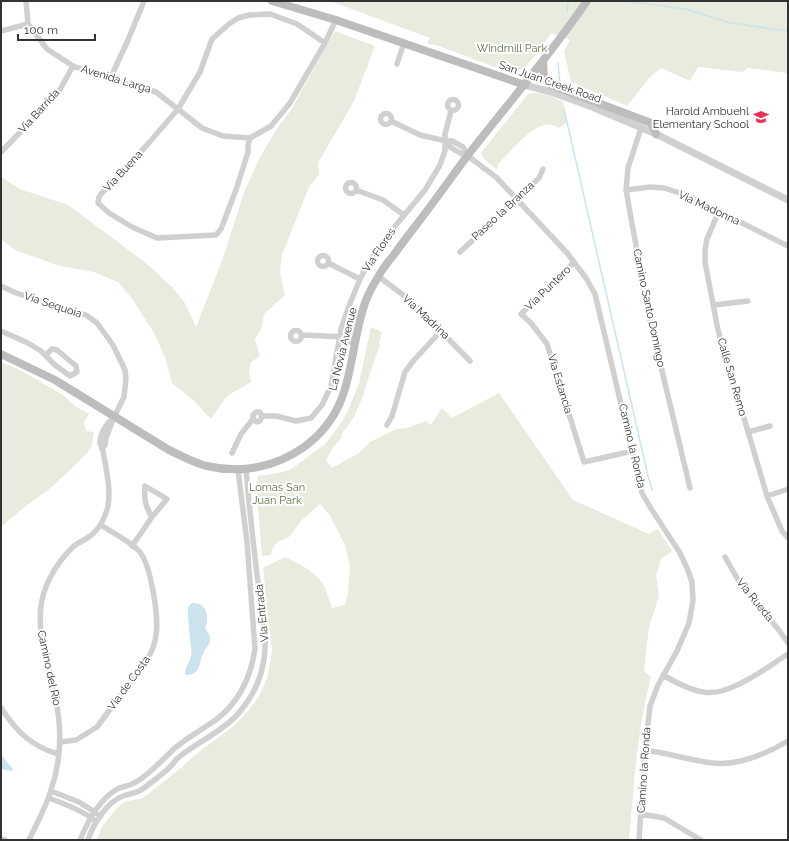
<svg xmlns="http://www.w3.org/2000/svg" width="789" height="841" font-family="Raleway,sans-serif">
  <rect width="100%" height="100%" fill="#fff"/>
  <path fill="#e7ecde" d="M330,1H788V73L747,68L743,72L698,67L690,81L661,68L650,77L627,106L571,82L564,51L570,40L551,33L534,57L523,69L511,72L495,67L436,45L428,44V41L430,38Z
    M335,31L375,46L354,101L318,163L319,174L309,187L282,255L280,273L285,295L264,314L262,327L255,340L260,356L251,362L249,372L251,382L227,396L211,419L192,399L172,383L165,357L154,333L133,300L118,282L94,272L60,266L15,250L1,239V177L20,189L68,205L146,263L172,287L185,303L196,327L223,258L245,190L261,155L278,127L291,110Z
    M536,93L551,96L563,102L567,122L559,128C554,125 550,123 544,125C531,127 507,155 498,164L497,170L483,158L481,153L528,94Z
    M371,327L382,332L379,343L380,345L370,373L363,396L354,417L341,435L342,437L332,449L326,460L332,468L359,453L370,442L396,429L407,428L426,421L431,425L442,408L452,418L499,393L573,500L649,534L658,529L672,551L661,559L656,576L659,596L649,627L644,671L651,677C637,730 634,785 629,840H97L101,828L116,809L124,802L143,798L181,768L196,754L234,726L249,710L259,696L268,676L272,650L263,568L285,557C300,564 319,573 326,590C328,596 330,602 332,608L345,605L348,593L350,566L345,545L329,514L320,504L302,520L289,537L278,542L273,547L271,555L262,556L256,485L258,476L278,473L290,470L324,445L336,430L347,413L359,383Z
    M1,362L20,370L63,395L75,406L89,414L84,422L86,431L94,432L92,446L87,453L52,487L22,509L1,527Z"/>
  <path fill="#cbe3ed" d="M192,603C207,602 210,618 205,628C207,632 211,635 210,640C210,646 204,649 203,654C198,664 202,672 188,675L185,674C185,667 190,662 191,656C192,651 191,645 190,640C190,634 187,612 188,608C189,605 190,605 192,603Z
    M1,755L13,769L11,771L1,769Z"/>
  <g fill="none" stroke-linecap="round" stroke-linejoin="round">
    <path stroke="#cbe3ed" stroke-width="1.5" d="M626,1L685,9L731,23L788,31
      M567,13L568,1
      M558,63L560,85
      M564,109L648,476L652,490"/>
    <path stroke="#d0d0d0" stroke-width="5.5" d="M26,1L28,24L47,49L73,66L110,79L156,92L202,128L223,136L250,138L271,126L290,103L325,43L336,20
      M1,31L28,24
      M397,64L404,43
      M110,79L128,40L144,1
      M447.5 105a5.5 5.5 0 1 1 11 0a5.5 5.5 0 1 1-11 0Z
      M380.5 119a5.5 5.5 0 1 1 11 0a5.5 5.5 0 1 1-11 0Z
      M391,121L420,135L446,141H452L463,147L468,156
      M641,128L628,168L626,190L648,312L690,488
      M250,138L248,145V152L236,190L221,229L216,235L157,238L132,227L109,213L98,203L99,197L101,194L147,145L178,109L200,72L212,39L229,24L238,18L249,15L270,14L297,24L325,43
      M446,141L450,147L460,153L468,156L497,178L568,254L586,278L595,294L642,493L650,507L680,553L687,568L692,582L693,600L689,623L677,651L658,685L650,706L645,750L639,840
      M1,152L58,93L73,66
      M345.5 188a5.5 5.5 0 1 1 11 0a5.5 5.5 0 1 1-11 0Z
      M356,190L383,200L404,215
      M626,190L650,187L664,188L686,195L788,246
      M719,211L707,239L705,250V262L718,330L767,496L782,531L788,538
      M460,252L539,178L543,169
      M317.5 261a5.5 5.5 0 1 1 11 0a5.5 5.5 0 1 1-11 0Z
      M574,262L521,314L531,323L547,344L584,462L633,451
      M328,263L360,279
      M378,276L411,301L470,361
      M1,286L16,293L86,315L97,323L113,345L125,370L126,379L124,397L114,417L106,438L105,445L102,449
      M714,305L748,301
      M290.5 336a5.5 5.5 0 1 1 11 0a5.5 5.5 0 1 1-11 0Z
      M1,331L28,343L41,351L55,365L70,376L77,372L76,366L57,350L52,349L46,355
      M301,335C317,335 334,338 348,336L356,342
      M340,337L346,342H356
      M262,416H276L296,421L311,418L322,405L331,386L341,329L349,306L360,279L369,262L387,236L425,190L440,165L445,151V134L451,111
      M387,425L392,416L405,372L414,360L441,331
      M748,432L770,426
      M232,453L241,434L253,419V415L256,412H260L262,416L260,421L257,422L253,419
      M767,496L788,489
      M132,546L152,517L167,499L145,486C144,499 145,506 152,517
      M725,557L741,585L778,629L788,643
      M663,675C675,682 689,690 703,692C729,697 766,668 788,654
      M1,708C17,732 31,746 58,754
      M61,742L76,740L97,727L148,658C152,651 155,644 156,635C159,618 151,564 139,551C131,542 111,532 101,525
      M645,750C667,753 689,760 712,763C738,766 766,754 788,741
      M51,791L79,802L101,816
      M49,798C64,804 80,809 93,819
      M641,814L664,818L701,840
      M1,839L5,840
      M29,840C36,825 45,809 50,793C61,763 62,731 56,701C50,667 35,634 42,600C46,580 60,559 74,546C79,542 85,540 90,536C99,530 106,516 108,506C111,488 106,469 103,451C102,449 101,446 100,443C100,433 107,423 114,417
      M80,840C87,823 98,802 114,791C122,786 130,786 136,782C151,773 162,760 175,748C188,737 203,729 217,719C240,701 251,676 255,649L247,542L238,470
      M88,840C93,824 107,802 123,796C135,792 137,794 148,785C156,779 164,773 171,766C174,763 176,759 179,757C197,742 220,733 236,716C248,703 258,686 262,669C270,638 261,606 257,575C253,540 249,505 246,470"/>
    <path stroke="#d0d0d0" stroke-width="7" d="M525,85L551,92L592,107L656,134L788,200"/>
    <path stroke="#bdbdbd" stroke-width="8" d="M272,1L336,20L525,85
      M543,62L544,78L551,85L651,123L656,134
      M1,354L55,380L169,450C182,456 194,463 207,466C241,474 276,467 304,447C358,408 346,354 366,300C369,293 373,285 377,279C381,271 387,263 393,256C405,239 419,222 432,204C444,188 456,171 468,155C508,104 550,55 587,1"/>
  </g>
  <defs>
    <g id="school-bare" transform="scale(1.2)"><path d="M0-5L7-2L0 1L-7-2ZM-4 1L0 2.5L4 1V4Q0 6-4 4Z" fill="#ec3351" stroke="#fff" stroke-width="2.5" paint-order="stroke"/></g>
  </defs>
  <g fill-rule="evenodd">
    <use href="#school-bare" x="761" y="117"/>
  </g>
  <g text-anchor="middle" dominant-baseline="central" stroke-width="4" stroke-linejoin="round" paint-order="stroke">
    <g font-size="11" fill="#5a723d" stroke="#fff">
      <text x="512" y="48">Windmill Park</text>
      <text x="277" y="487">Lomas San<tspan x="277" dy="13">Juan Park</tspan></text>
    </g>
    <g font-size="11" fill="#333" stroke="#fff">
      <text transform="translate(116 79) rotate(17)">Avenida Larga</text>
      <text transform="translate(550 82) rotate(19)">San Juan Creek Road</text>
      <text transform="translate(39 111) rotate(-48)">Via Barrida</text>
      <text transform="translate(123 171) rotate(-47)">Via Buena</text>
      <text transform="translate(709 208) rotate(25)">Via Madonna</text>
      <text transform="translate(503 211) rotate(-43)">Paseo la Branza</text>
      <text transform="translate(379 250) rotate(-56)">Via Flores</text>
      <text transform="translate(548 288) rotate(-44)">Via Puntero</text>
      <text transform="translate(53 305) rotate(18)">Via Sequoia</text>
      <text transform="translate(649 308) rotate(78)">Camino Santo Domingo</text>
      <text transform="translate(426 317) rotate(43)">Via Madrina</text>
      <text transform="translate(343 349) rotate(-76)">La Novia Avenue</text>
      <text transform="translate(732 377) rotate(74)">Calle San Remo</text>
      <text transform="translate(560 384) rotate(73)">Via Estancia</text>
      <text transform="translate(632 446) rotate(77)">Camino la Ronda</text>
      <text transform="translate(755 600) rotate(51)">Via Rueda</text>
      <text transform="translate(262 613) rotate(-96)">Via Entrada</text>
      <text transform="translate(49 668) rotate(78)">Camino del Rio</text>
      <text transform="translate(129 683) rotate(-54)">Via de Costa</text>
      <text transform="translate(644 770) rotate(-86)">Camino la Ronda</text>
    </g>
    <g font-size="11" fill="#333" stroke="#fff" text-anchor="end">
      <text x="749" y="111">Harold Ambuehl<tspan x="749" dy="13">Elementary School</tspan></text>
    </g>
  </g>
  <rect width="789" height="841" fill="none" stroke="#333333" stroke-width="4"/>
  <path d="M18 34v6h77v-6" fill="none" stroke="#333333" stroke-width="2"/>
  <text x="24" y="34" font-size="12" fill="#333333" stroke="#ffffff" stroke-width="3" paint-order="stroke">100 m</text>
</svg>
